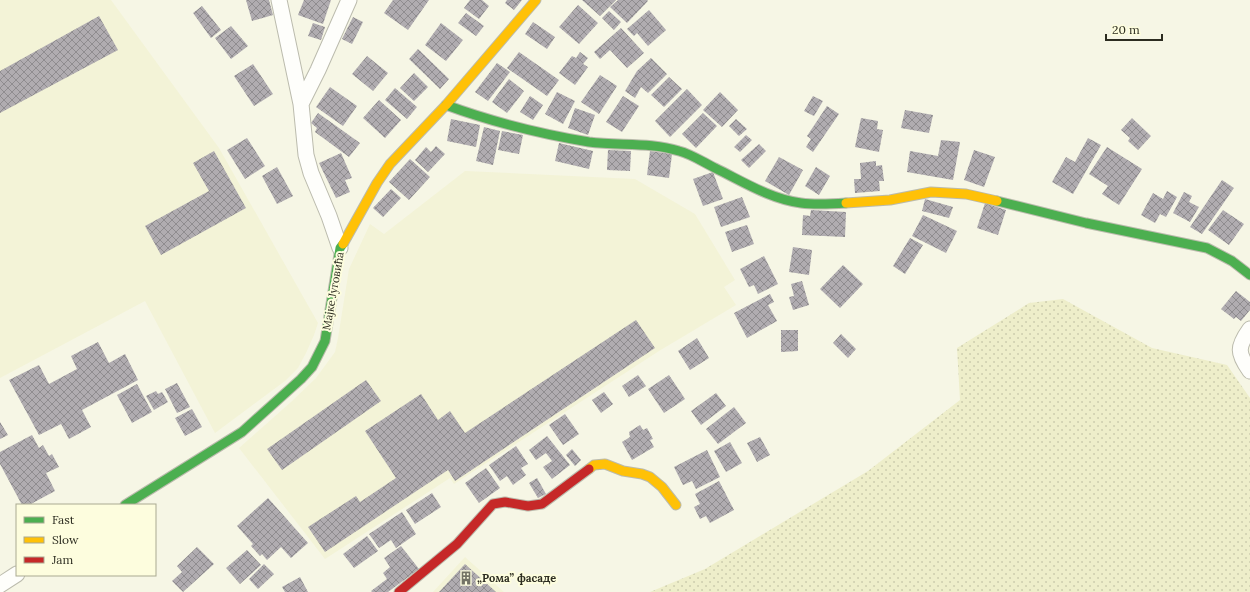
<svg xmlns="http://www.w3.org/2000/svg" width="1250" height="592" font-family="Lora,serif">
  <defs>
    <pattern id="grass-dots" width="8" height="8" patternUnits="userSpaceOnUse"><rect width="8" height="8" fill="#eeeeca"/><path d="M2 2h.1M6 6h.1" fill="none" stroke="#ccccad" stroke-width="1.8" stroke-linecap="round"/></pattern>
    <pattern id="building-cross-hatch" width="8" height="8" patternUnits="userSpaceOnUse"><rect width="8" height="8" fill="#b0acb0"/><path d="M0 0l8 8M0 8l8-8" fill="none" stroke="#8f8c8f"/></pattern>
  </defs>
  <rect width="100%" height="100%" fill="#f6f6e5"/>
  <path fill="#f3f3d7" d="M0,0H111L219,148L318,323L314,335L306,353L298,368L285,381L215,433L145,301L0,378Z
    M465,171L635,179L695,214L735,280L724,287L736,305L659,351L454,484L450,478L325,559L239,448L291,402L316,378L335,352L338,338L349,269L370,224L384,234Z
    M465,557L504,592H433Z"/>
  <path fill="url(#grass-dots)" d="M1063,299L1152,348L1227,365L1250,398V592H650L705,569L868,471L960,400L957,348L1029,303Z"/>
  <path fill="url(#building-cross-hatch)" d="M246,0H269L273,15L252,21Z
    M304,0H331L323,24L298,15Z
    M393,0H429L408,30L384,13Z
    M470,0H482L489,6L479,19L464,8Z
    M507,0H522L514,10L505,3Z
    M582,0H616L600,16Z
    M618,0H647L648,1L627,23L610,7Z
    M578,5L598,23L579,44L559,27Z
    M202,6L221,30L211,38L193,13Z
    M649,10L666,30L648,46L637,33L634,36L627,29Z
    M609,11L621,22L614,30L602,18Z
    M466,13L484,26L476,36L458,23Z
    M99,16L118,50L0,113V71Z
    M353,17L363,22L352,44L342,39Z
    M533,22L555,37L547,49L525,34Z
    M313,23L325,27L321,40L308,36Z
    M441,23L463,40L446,61L425,45Z
    M231,26L248,46L231,59L215,38Z
    M621,28L644,53L627,68L610,50L600,59L594,52Z
    M418,49L449,79L440,89L409,59Z
    M519,52L559,80L547,96L507,68Z
    M580,52L588,58L583,64L588,67L575,85L559,73L572,56L576,58Z
    M367,56L388,73L373,91L352,74Z
    M651,58L667,74L648,93L641,87L635,98L625,91L637,71Z
    M497,63L510,72L488,101L475,92Z
    M253,64L273,94L254,106L234,76Z
    M414,73L428,87L414,101L400,88Z
    M600,75L617,86L599,114L581,102Z
    M669,77L682,89L664,107L651,95Z
    M509,79L524,91L507,113L492,102Z
    M330,87L357,106L343,126L316,107Z
    M395,88L417,107L407,119L385,100Z
    M687,89L702,105L670,137L655,121Z
    M557,92L575,101L563,124L545,114Z
    M720,92L738,110L722,127L703,110Z
    M530,96L543,105L533,120L520,112Z
    M623,96L639,106L622,132L606,122Z
    M813,96L823,101L814,116L804,111Z
    M379,100L401,120L385,138L363,118Z
    M827,106L839,114L813,152L806,147L811,139L807,136Z
    M575,108L595,115L588,135L568,128Z
    M905,110L933,115L929,133L901,128Z
    M318,113L360,143L349,157L315,132L317,128L311,123Z
    M703,113L717,126L696,148L682,134Z
    M861,118L878,121L877,129L883,130L879,152L855,147Z
    M1132,118L1151,136L1138,150L1128,141L1130,138L1121,130Z
    M451,119L480,125L476,147L447,141Z
    M736,119L747,129L739,136L729,126Z
    M484,127L500,131L493,165L476,161Z
    M502,131L523,135L519,154L498,150Z
    M746,135L752,140L740,152L734,147Z
    M247,138L265,166L245,179L227,150Z
    M1088,138L1101,145L1073,194L1052,182L1066,157L1075,162Z
    M941,140L960,142L953,180L907,172L910,151L938,156Z
    M559,143L593,151L589,169L555,161Z
    M759,144L766,151L749,168L741,160Z
    M436,146L445,154L428,172L415,160L426,147L431,152Z
    M1107,147L1142,169L1119,205L1102,194L1108,186L1089,174Z
    M608,150L631,151L630,171L607,170Z
    M974,150L995,157L984,187L964,180Z
    M214,151L246,208L161,255L145,226L209,191L193,163Z
    M650,151L672,154L669,178L647,175Z
    M341,153L352,178L345,180L350,192L336,198L319,163Z
    M779,157L803,170L789,195L765,181Z
    M410,159L430,177L409,200L389,182Z
    M876,161V166L882,165L884,181H879L880,191L855,193L854,179H861L860,163Z
    M277,167L293,196L277,204L262,176Z
    M816,167L830,176L819,195L805,186Z
    M713,172L723,199L703,206L693,179Z
    M1222,180L1234,188L1202,234L1190,227Z
    M391,189L401,198L383,217L373,208Z
    M1167,191L1177,197L1166,217L1160,214L1155,223L1141,215L1153,193L1163,199Z
    M1184,192L1192,196L1189,202L1199,207L1190,222L1173,213Z
    M742,197L750,217L721,227L714,207Z
    M925,199L953,207L949,218L922,211Z
    M985,203L1006,210L998,235L977,228Z
    M811,210L846,212L845,237L802,235L803,215L810,216Z
    M1223,210L1244,224L1229,245L1208,230Z
    M923,215L957,231L946,253L912,236Z
    M747,225L754,244L732,252L725,232Z
    M910,238L923,245L905,274L893,266Z
    M793,247L812,250L809,275L789,272Z
    M764,256L778,284L758,294L754,285L749,287L740,269Z
    M843,265L863,284L840,308L820,289Z
    M802,281L809,305L793,310L789,297L794,296L791,284Z
    M1236,291L1250,302V310L1241,321L1236,317L1234,319L1221,309Z
    M770,294L774,302L768,305L777,321L747,338L734,313Z
    M636,320L655,348L455,481L448,470L325,552L308,527L356,496L360,502L396,478L365,431L421,394L438,420L450,411L465,433Z
    M781,330H798V351L781,352Z
    M841,334L856,349L848,358L833,343Z
    M697,338L709,358L690,370L678,351Z
    M98,342L109,363L125,354L138,380L82,410L91,427L69,439L61,424L39,435L9,380L39,365L49,384L77,369L71,356Z
    M638,375L646,386L629,397L622,386Z
    M669,375L685,399L664,413L648,389Z
    M366,380L381,401L282,470L267,449Z
    M177,383L190,407L177,413L165,389Z
    M137,384L152,412L132,423L117,395Z
    M156,391L158,394L162,392L168,402L154,410L146,396Z
    M604,392L613,404L601,413L592,400Z
    M716,393L726,406L701,425L691,411Z
    M734,407L746,423L718,444L706,429Z
    M192,409L202,427L185,436L175,418Z
    M565,414L579,434L563,445L549,425Z
    M0,422L8,435L0,439Z
    M640,425L643,430L647,428L653,439L650,440L654,447L632,460L622,442L630,437L629,432Z
    M32,435L39,448L43,445L49,456L52,454L59,467L46,473L55,491L29,505H22L0,464V452Z
    M547,436L570,465L552,479L543,467L552,461L546,453L536,460L529,450Z
    M760,437L770,455L757,462L747,443Z
    M730,442L742,463L726,472L714,451Z
    M516,446L528,464L521,468L526,475L513,485L507,476L500,481L489,465Z
    M572,449L581,460L575,466L566,455Z
    M707,450L720,477L696,489L692,481L683,485L674,467Z
    M486,468L500,488L479,503L465,483Z
    M537,478L546,494L538,498L529,483Z
    M719,481L734,510L710,523L706,516L700,519L694,507L700,504L695,494Z
    M432,493L441,507L415,524L406,510Z
    M268,498L308,543L291,558L281,547L267,560L262,554L260,556L251,546L253,544L237,526Z
    M402,512L416,534L396,548L391,540L379,548L369,534Z
    M367,536L378,551L354,568L343,554Z
    M401,546L419,569L388,592H372L371,591L387,579L383,573L390,567L384,558Z
    M197,547L214,564L183,592L172,581L182,572L177,566Z
    M247,550L261,565L240,584L226,568Z
    M264,564L274,574L258,589L249,579Z
    M465,564L496,592H439Z
    M300,577L308,592H285L282,587Z"/>
  <g fill="none" stroke-linecap="round" stroke-linejoin="round">
    <g stroke="#bbbbad" stroke-width="17">
      <path id="street" d="M279,0L301,104L306,155L311,173L329,216L340,248
        M301,104L318,70L349,0
        M1250,329C1237,347 1237,353 1250,371
        M0,585L17,574"/>
    </g>
    <g stroke="#bbbbad" stroke-width="11">
      <path id="fast" d="M446,105C492,122 541,134 589,142C619,146 650,142 679,151C691,154 703,162 715,168C742,181 770,199 801,203C816,205 831,204 846,203
        M997,201L1086,223L1207,248L1232,261L1250,275
        M125,505L242,432L301,379L312,367L325,341L340,248L343,244"/>
    </g>
    <g stroke="#bbbbad" stroke-width="11">
      <path id="slow" d="M846,203L890,200L931,192L966,194L997,201
        M343,244L377,183L390,164L446,105L536,0
        M589,469L594,465L605,464L623,471L642,474L650,477L662,487L676,505"/>
    </g>
    <g stroke="#bbbbad" stroke-width="11">
      <path id="jam" d="M399,592L457,544L493,504L505,502L528,506L542,504L589,469"/>
    </g>
    <use href="#street" stroke="#fefefb" stroke-width="15"/>
    <use href="#fast" stroke="#4caf50" stroke-width="9"/>
    <use href="#slow" stroke="#ffc107" stroke-width="9"/>
    <use href="#jam" stroke="#c62828" stroke-width="9"/>
  </g>
  <defs>
    <g id="building-bare" transform="scale(1.08)"><path d="M-4-6H4V6H1V3H-1V6H-4ZM-2.5-4.3h1.7v1.8h-1.7ZM.8-4.3h1.7v1.8H.8ZM-2.5-1h1.7V.8h-1.7ZM.8-1h1.7V.8H.8Z" fill="#737365" stroke="#fdfdde" stroke-width="2.5" paint-order="stroke"/></g>
  </defs>
  <g fill-rule="evenodd">
    <use href="#building-bare" x="466" y="578"/>
  </g>
  <g text-anchor="middle" dominant-baseline="central" stroke-width="4" stroke-linejoin="round" paint-order="stroke">
    <g font-size="11" fill="#2c2c20" stroke="#fdfdde">
      <text transform="translate(333 291) rotate(-80)">Мајке Југовића</text>
    </g>
    <g font-size="11" font-weight="bold" fill="#2c2c20" stroke="#fdfdde" text-anchor="start">
      <text x="477" y="578">„Рома” фасаде</text>
    </g>
  </g>
  <rect x="16" y="504" width="140" height="72" fill="#fdfdde" stroke="#a9a992"/>
  <rect x="24" y="517" width="20" height="6" fill="#4caf50" stroke="#a9a992"/>
  <text x="52" y="524" font-size="12" fill="#2c2c20">Fast</text>
  <rect x="24" y="537" width="20" height="6" fill="#ffc107" stroke="#a9a992"/>
  <text x="52" y="544" font-size="12" fill="#2c2c20">Slow</text>
  <rect x="24" y="557" width="20" height="6" fill="#c62828" stroke="#a9a992"/>
  <text x="52" y="564" font-size="12" fill="#2c2c20">Jam</text>
  <path d="M1106 34v6h56v-6" fill="none" stroke="#2c2c20" stroke-width="2"/>
  <text x="1112" y="34" font-size="12" fill="#2c2c20" stroke="#fdfdde" stroke-width="3" paint-order="stroke">20 m</text>
</svg>
